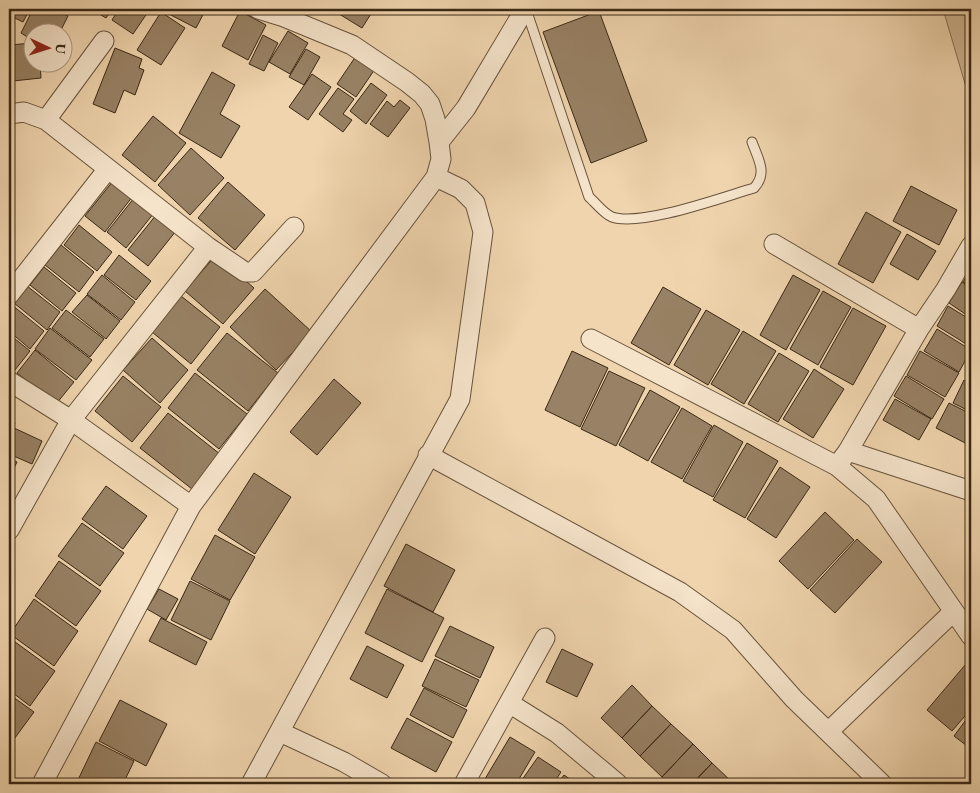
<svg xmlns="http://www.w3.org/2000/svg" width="980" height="793" font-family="'EB Garamond',serif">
  <rect width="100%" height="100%" fill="#efd4ad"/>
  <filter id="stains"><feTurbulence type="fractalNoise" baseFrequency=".004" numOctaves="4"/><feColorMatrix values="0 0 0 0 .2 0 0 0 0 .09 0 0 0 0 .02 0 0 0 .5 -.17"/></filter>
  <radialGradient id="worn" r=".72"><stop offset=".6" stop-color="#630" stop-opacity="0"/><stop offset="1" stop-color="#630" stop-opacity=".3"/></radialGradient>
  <path fill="#d0b793" stroke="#857054" d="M943,9H971V86L966,87Z"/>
  <path fill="#988164" stroke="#3a2815" d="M9,9H30L23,22L9,15Z
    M33,9H55L68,16L60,32H32V40L21,33Z
    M91,9H112L106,18Z
    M119,9H150L133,34L112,20Z
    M167,9H206L196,28L165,12Z
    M331,9H374L362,28Z
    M240,11L266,25L248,60L222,46Z
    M599,11L647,141L591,163L543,32Z
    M161,12L185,28L161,65L137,50Z
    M288,31L308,43L290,74L269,62Z
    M263,35L278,43L264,71L249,64Z
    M32,43V62H40L41,78L13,81L10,45Z
    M115,48L142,59L139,68L144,70L135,95L124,90L115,113L93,104Z
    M306,49L320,57L304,85L289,77Z
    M356,56L375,69L356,97L337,84Z
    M212,72L235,85L220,114L240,126L221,158L179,133Z
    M312,74L331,87L308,120L289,107Z
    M371,83L387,95L366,124L350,111Z
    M338,88L354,99L343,114L352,120L343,132L319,114Z
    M400,100L410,108L388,137L370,124L387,101L394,107Z
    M153,116L186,143L155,182L122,155Z
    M191,148L224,178L190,215L158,185Z
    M113,181L133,196L105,232L85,216Z
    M228,182L265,215L235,250L198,218Z
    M911,186L957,210L939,245L893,221Z
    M134,198L154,213L126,248L107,232Z
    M866,212L901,232L873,283L838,264Z
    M156,215L176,231L148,266L128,250Z
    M79,225L112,252L97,271L64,245Z
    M907,234L936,251L918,280L890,264Z
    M61,245L94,272L79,292L45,265Z
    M119,255L151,281L136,300L104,275Z
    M216,255L254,288L223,324L185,291Z
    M44,267L76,293L62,311L30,285Z
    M971,269V287L963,282Z
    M102,275L135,302L121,320L87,294Z
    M793,275L820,290L786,350L760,335Z
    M962,282L971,288V318L949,303Z
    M27,286L60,312L47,330L14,303Z
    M663,287L701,309L669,365L631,343Z
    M265,289L312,332L276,370L230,327Z
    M823,291L851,307L818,365L790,349Z
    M87,295L120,321L106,339L72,312Z
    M181,296L220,327L191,364L152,332Z
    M12,305L44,331L30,349L9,331V309Z
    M948,306L971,320V347L937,326Z
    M853,308L886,326L853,385L820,367Z
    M66,310L104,339L90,357L52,328Z
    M706,310L740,330L708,385L674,365Z
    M50,328L92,360L76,380L35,349Z
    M937,329L971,350L959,372L924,351Z
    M743,331L776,351L744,404L711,384Z
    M227,333L278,373L248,411L197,370Z
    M9,334L30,351L15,370L9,365Z
    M152,338L188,370L160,403L123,370Z
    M35,350L74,382L56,404L17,373Z
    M572,351L608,368L580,427L545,410Z
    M920,351L959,373L945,397L907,375Z
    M779,353L809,371L778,422L748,404Z
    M814,369L844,389L813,438L783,419Z
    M609,371L645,388L616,446L581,429Z
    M195,373L247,414L219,449L168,408Z
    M123,376L161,407L132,442L95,411Z
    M906,376L944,399L932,419L894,396Z
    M334,379L361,403L317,455L290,432Z
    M964,380L971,384V412L953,403Z
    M650,390L680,407L648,461L619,445Z
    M895,399L931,419L919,440L883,420Z
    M949,403L971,414V446L936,428Z
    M682,408L712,426L682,479L651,462Z
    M168,413L220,454L192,489L140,448Z
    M9,420L15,423L9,435Z
    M714,425L743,442L713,497L683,481Z
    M14,428L42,441L32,464L9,454V440Z
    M747,443L778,461L745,518L713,500Z
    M9,458L17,462L9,478Z
    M780,467L810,487L776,538L747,519Z
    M254,473L291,497L255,554L218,530Z
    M106,486L147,516L123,549L82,519Z
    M825,512L854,540L808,589L779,561Z
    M82,523L124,553L100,586L58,556Z
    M215,535L255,557L230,600L191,579Z
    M857,539L882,562L835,613L810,590Z
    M406,544L455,570L433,612L384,586Z
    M59,561L101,591L76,626L35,596Z
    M190,581L230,601L211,640L171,620Z
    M159,589L178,599L166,620L147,609Z
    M387,589L444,618L422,662L365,633Z
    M34,599L78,631L54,666L10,634Z
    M161,618L207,642L196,665L149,641Z
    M450,626L494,647L480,678L435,656Z
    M11,639L55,671L30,706L9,690V642Z
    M367,646L404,665L387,698L350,679Z
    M562,649L593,664L577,697L546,682Z
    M971,658V709L952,731L927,710Z
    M435,659L479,680L466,707L422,686Z
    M632,685L652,706L622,738L601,718Z
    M424,688L467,710L453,738L410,715Z
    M9,694L34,712L9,746Z
    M120,700L167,724L146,766L99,741Z
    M652,706L671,724L640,756L622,738Z
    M971,713V749L954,736Z
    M407,718L452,742L436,772L391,748Z
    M671,724L693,744L662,777L640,756Z
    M510,737L535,752L516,784H482Z
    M96,742L134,761L123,784H76Z
    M693,744L712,763L692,784H669L662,777Z
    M538,757L561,772L553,784H519Z
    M712,763L733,783L732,784H692Z
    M564,775L577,784H557Z"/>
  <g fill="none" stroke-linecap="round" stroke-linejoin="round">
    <g stroke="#67533b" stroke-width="11">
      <path id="service" d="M526,9L589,197C596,203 604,214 612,217C641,227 723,197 754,188C768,173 758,159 752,142"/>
    </g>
    <g stroke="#67533b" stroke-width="21">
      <path id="minor" d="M258,9L284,17L352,45L407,82L422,94L430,104L435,119L439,142
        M9,114L24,112L46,120L208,247L245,272H253L294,227
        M46,120L104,41
        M774,244L919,329
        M9,295L107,170
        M591,339L837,466L876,499L971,636
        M9,381L71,420L191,506
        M848,451L971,491
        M428,455L680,592L733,630L794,699L882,784
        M837,466L848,451L919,329L946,289L971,246
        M9,530L71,420L208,247
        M509,703L557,733L618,784
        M280,732L344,762L382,784
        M828,732L953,612
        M42,784L191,506L436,177L441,159L439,142L466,108L525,9
        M251,784L460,399L483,232L475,203L461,189L436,177
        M464,784L545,638"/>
    </g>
    <use href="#service" stroke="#f5e3ca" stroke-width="9"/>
    <use href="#minor" stroke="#f5e3ca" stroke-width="19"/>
  </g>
  <rect width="980" height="793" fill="none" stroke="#efd4ad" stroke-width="30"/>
  <rect x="10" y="10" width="960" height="773" fill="none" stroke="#3a2815" stroke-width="2.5"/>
  <rect x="15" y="15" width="950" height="763" fill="none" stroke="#3a2815"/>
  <g transform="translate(48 48) rotate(94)"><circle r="24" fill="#f5e3ca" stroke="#aa9882"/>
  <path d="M0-4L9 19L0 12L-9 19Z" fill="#8f2418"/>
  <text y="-8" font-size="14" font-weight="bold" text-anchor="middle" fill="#3a2815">U</text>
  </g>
  <rect width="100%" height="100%" filter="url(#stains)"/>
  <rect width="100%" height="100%" fill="url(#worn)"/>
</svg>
